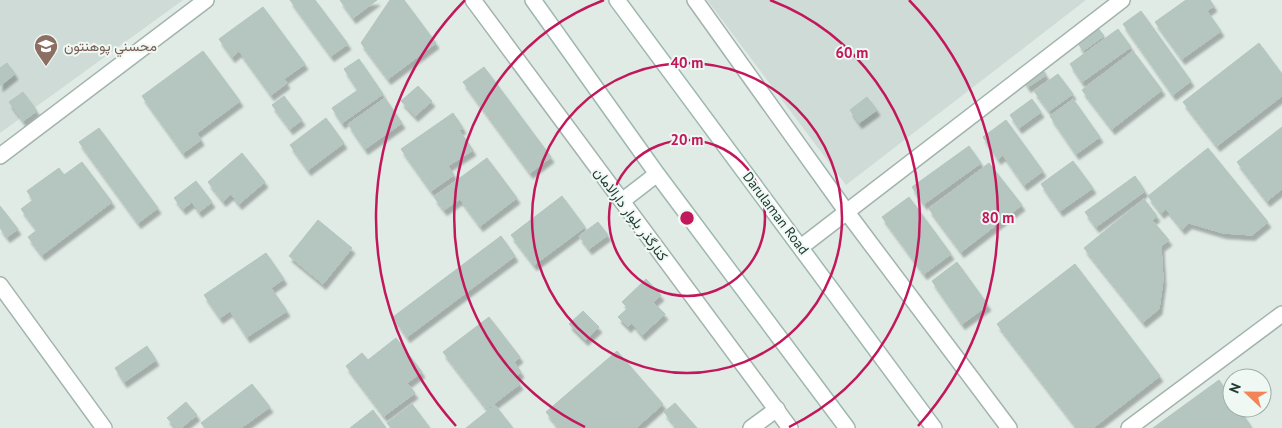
<svg xmlns="http://www.w3.org/2000/svg" width="1282" height="428" font-family="'PT Sans',Vazirmatn,sans-serif">
  <defs>
    <filter id="shadow"><feDropShadow dx="3" dy="5.5" stdDeviation="1" flood-color="#0004"/></filter>
  </defs>
  <rect width="100%" height="100%" fill="#e0ebe6"/>
  <path fill="#cedbd6" d="M0,0H183L0,133Z
    M707,0H1086L846,185Z"/>
  <path fill="#b5c6c0" stroke="#b2c5be" filter="url(#shadow)" d="M290,0H315L348,44L331,56Z
    M340,0H377L353,18Z
    M390,0H404L436,43L388,79L361,43Z
    M1186,0H1210L1214,6L1207,11L1221,31L1182,59L1155,22Z
    M263,7L305,64L284,79L287,83L271,95L239,51L232,57L219,39Z
    M1141,11L1191,81L1173,95L1123,24Z
    M1098,28L1104,36L1083,51L1078,43Z
    M1118,29L1131,47L1082,82L1070,64Z
    M1259,43L1282,74V96L1217,146L1183,102Z
    M203,51L240,101L197,133L201,140L183,153L142,96Z
    M1133,51L1162,90L1112,129L1082,90Z
    M359,59L383,94L342,123L332,108L358,90L344,69Z
    M7,63L15,74L0,86V68Z
    M484,67L551,157L530,173L463,82Z
    M1041,67L1046,75L1028,87L1023,79Z
    M1058,74L1073,94L1049,111L1034,91Z
    M418,86L432,101L415,116L401,101Z
    M23,92L37,111L23,121L9,102Z
    M284,96L302,120L290,129L272,105Z
    M867,97L877,110L859,123L850,110Z
    M385,98L402,123L365,149L348,124Z
    M1032,99L1041,112L1019,128L1010,115Z
    M1073,99L1100,137L1076,154L1050,116Z
    M453,113L463,128L459,130L473,150L448,166L454,175L431,191L401,149Z
    M326,118L344,143L308,170L290,145Z
    M1006,120L1043,171L1024,185L1003,155L998,159L983,137Z
    M1282,127V189L1267,201L1237,162Z
    M99,128L158,208L138,223L79,142Z
    M969,146L981,163L924,204L912,187Z
    M1208,148L1268,222L1252,235L1223,233L1189,223L1182,229L1166,209L1161,213L1148,196Z
    M242,153L265,182L239,204L231,194L223,201L208,182Z
    M487,158L517,198L480,226L460,199L444,210L434,197Z
    M1073,161L1093,188L1060,211L1041,184Z
    M82,162L112,202L42,255L28,237L37,230L21,209L33,200L27,191L59,168L64,175Z
    M989,163L1022,205L961,252L929,209Z
    M1135,176L1145,191L1096,227L1085,212Z
    M196,181L212,202L199,212L192,202L183,209L174,198Z
    M562,196L585,227L534,265L511,235Z
    M909,197L951,254L924,274L882,217Z
    M1144,199L1157,216L1152,220L1169,240L1161,246L1163,280L1159,309L1143,322L1084,248Z
    M0,206L18,229L7,237L0,228Z
    M318,220L352,248L323,284L289,256Z
    M598,222L608,235L589,249L579,236Z
    M501,236L515,256L407,337L393,317Z
    M266,253L284,279L271,288L287,311L247,337L230,311L220,318L204,295Z
    M957,262L988,305L962,324L932,281Z
    M1075,264L1160,376L1093,428H1077L997,324Z
    M646,279L661,295L653,302L665,314L642,335L632,323L628,327L618,317L628,308L622,302Z
    M583,311L599,327L585,340L569,324Z
    M489,317L520,357L514,362L521,372L515,377L520,384L487,409L443,352Z
    M396,338L422,372L407,383L415,393L384,416L346,366L362,353L368,360Z
    M147,346L156,360L124,382L115,368Z
    M617,351L663,404L636,428H559L546,412Z
    M1219,380L1232,399V408H1238L1251,426L1249,428H1153Z
    M252,384L270,407L241,428H205L201,423Z
    M186,402L197,415L181,428H176L167,418Z
    M675,403L697,428H677L664,412Z
    M412,404L430,428H391L387,423Z
    M495,405L513,428H466Z
    M373,410L386,428H350Z"/>
  <g fill="none" stroke-linecap="round" stroke-linejoin="round">
    <g stroke="#a3b3ad" stroke-width="18">
      <path id="minor" d="M0,156L206,0
        M801,247L1122,0
        M0,285L104,428
        M751,428L777,409
        M1129,428L1282,314"/>
    </g>
    <g stroke="#a3b3ad" stroke-width="18">
      <path id="tertiary" d="M473,0L790,428
        M695,0L846,211L1009,428"/>
    </g>
    <g stroke="#9eb7af" stroke-width="18">
      <path id="secondary" d="M533,0L657,174L847,428
        M617,0L934,428
        M622,201L657,174"/>
    </g>
    <use href="#minor" stroke="#fff" stroke-width="15"/>
    <use href="#tertiary" stroke="#fff" stroke-width="15"/>
    <use href="#secondary" stroke="#fff" stroke-width="15"/>
  </g>
  <g fill="none" stroke="#c2185b" stroke-width="2.5">
    <circle cx="687" cy="218" r="78"/>
    <circle cx="687" cy="218" r="155"/>
    <path d="M585 427A233 233 0 0 1 604 0M770 0A233 233 0 0 1 789 427"/>
    <path d="M456 426A311 311 0 0 1 465 0M909 0A311 311 0 0 1 918 426"/>
  </g>
  <defs>
    <g id="university-pin" transform="scale(1.25)"><path d="M0 17L-7.5 6A9.5 9.5 0 1 1 7.5 6Z" fill="#8d6e63" stroke="#f0f8f4"/><path d="M0-5L7-2L0 1L-7-2ZM-4 1L0 2.5L4 1V4Q0 6-4 4Z" fill="#fff"/></g>
  </defs>
  <g fill-rule="evenodd">
    <use href="#university-pin" x="46" y="46"/>
  </g>
  <g text-anchor="middle" dominant-baseline="central" stroke-width="4" stroke-linejoin="round" paint-order="stroke">
    <g font-size="14" fill="#785e54" stroke="#f0f8f4" text-anchor="start">
      <text x="64" y="46">محسني پوهنتون</text>
    </g>
    <g font-size="14" fill="#203c35" stroke="#f0f8f4">
      <text transform="translate(776 213) rotate(53)">Darulaman Road</text>
      <text transform="translate(631 214) rotate(53)">کنارگذر بلوار دارالامان</text>
    </g>
  </g>
  <circle cx="687" cy="218" r="8" fill="#c2185b" stroke="#f0f8f4" stroke-width="2.5"/>
  <g font-size="15" text-anchor="middle" font-weight="bold" fill="#c2185b" stroke="#f0f8f4" stroke-width="4" stroke-linejoin="round" paint-order="stroke">
    <text x="852" y="58">60 m</text>
    <text x="687" y="68">40 m</text>
    <text x="687" y="145">20 m</text>
    <text x="998" y="223">80 m</text>
  </g>
  <g transform="translate(1247 393) rotate(292)"><circle r="24" fill="#f0f8f4" stroke="#9dada8"/>
  <path d="M0-4L9 19L0 12L-9 19Z" fill="#f48355"/>
  <text y="-8" font-size="14" font-weight="bold" text-anchor="middle" fill="#203c35">N</text>
  </g>
</svg>
